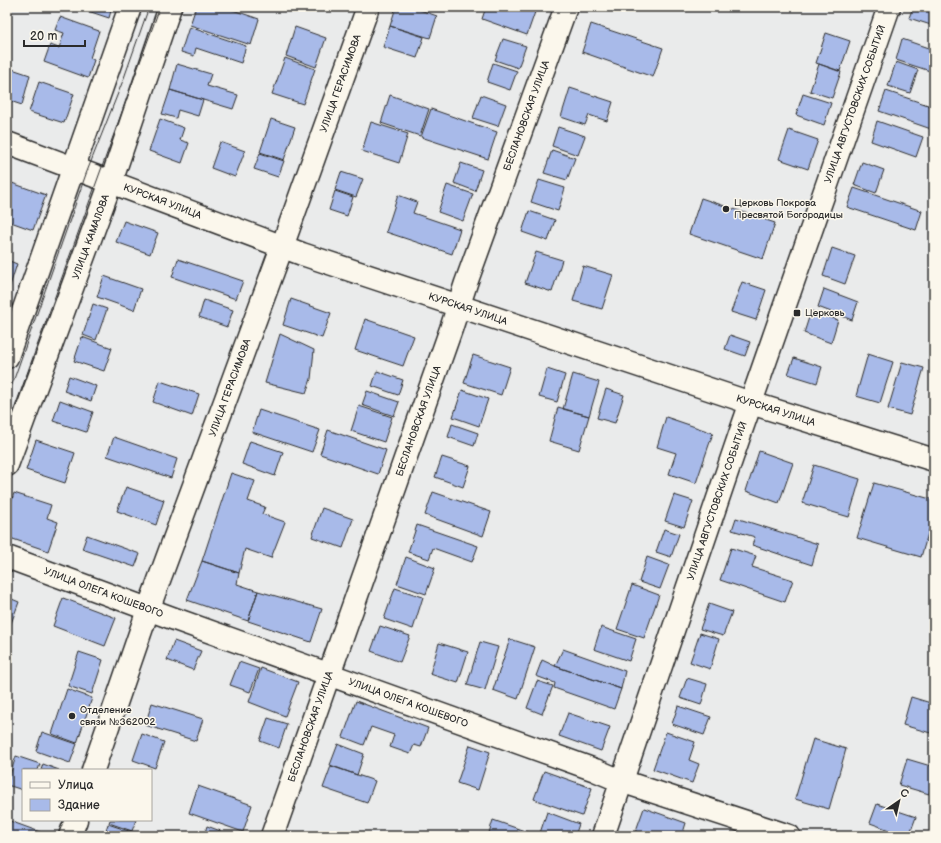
<svg xmlns="http://www.w3.org/2000/svg" width="941" height="843" font-family="'Balsamiq Sans',sans-serif">
  <rect width="100%" height="100%" fill="#eaebeb"/>
  <filter id="ink" filterUnits="userSpaceOnUse"><feTurbulence type="fractalNoise" baseFrequency=".025" numOctaves="2"/><feDisplacementMap in="SourceGraphic" scale="8" xChannelSelector="R" yChannelSelector="G"/><feConvolveMatrix kernelMatrix="1 2 1 2 8 2 1 2 1" color-interpolation-filters="sRGB"/></filter>
  <g filter="url(#ink)">
    <path fill="#a8bae9" stroke="#2b2b2b" d="M76,7H112L109,18Z
      M196,7H224L259,19L251,45L190,25Z
      M396,7H421L420,10L437,16L430,38L390,26Z
      M486,7H521L535,12L527,35L482,19Z
      M913,7H934V26L909,18Z
      M60,17L99,31L90,58L94,60L88,78L44,62L50,45L59,48L64,33L55,30Z
      M591,24L663,48L653,77L582,52Z
      M390,26L424,37L417,58L383,47Z
      M189,27L246,46L241,63L196,48L194,56L181,52Z
      M295,27L326,38L316,67L286,56Z
      M826,33L850,41L840,71L816,63Z
      M503,39L526,46L518,68L495,60Z
      M902,39L934,50V58L930,71L896,60Z
      M285,58L315,69L303,104L272,94Z
      M896,62L918,70L910,93L888,86Z
      M493,63L517,71L510,90L487,82Z
      M177,64L211,74L207,86L238,95L233,109L170,90Z
      M819,64L841,72L832,98L810,91Z
      M9,68L30,75L22,105L7,100V75Z
      M39,82L74,94L64,123L29,112Z
      M570,88L613,102L607,121L589,115L585,125L561,117Z
      M170,90L203,100L198,116L178,110L176,118L162,114Z
      M886,91L934,107V130L879,111Z
      M803,94L831,103L824,125L796,115Z
      M390,95L429,109L420,136L381,123Z
      M481,95L506,104L498,126L473,118Z
      M431,109L497,132L488,159L421,137Z
      M160,119L184,128L180,140L189,143L182,163L149,151Z
      M271,119L295,127L284,160L260,152Z
      M877,121L923,137L916,157L871,141Z
      M371,122L408,134L399,163L362,151Z
      M558,127L585,136L578,155L552,146Z
      M789,130L818,140L808,169L779,159Z
      M220,142L245,151L235,177L211,168Z
      M552,150L575,158L567,180L544,173Z
      M260,153L284,161L278,177L254,169Z
      M862,162L884,170L876,193L854,185Z
      M461,163L482,170L475,191L454,183Z
      M341,172L363,179L356,197L335,190Z
      M539,180L565,188L558,211L531,202Z
      M9,182L46,195L33,230L8,221L12,208L7,206V189Z
      M447,185L473,194L463,221L438,212Z
      M854,188L922,211L916,230L847,207Z
      M335,191L353,197L347,216L329,210Z
      M398,195L417,202L413,213L460,229L452,254L386,232Z
      M701,198L775,223L763,259L689,234Z
      M529,211L555,220L548,241L522,232Z
      M124,221L158,233L150,254L116,242Z
      M832,248L855,256L845,284L823,276Z
      M536,252L562,260L552,292L525,283Z
      M178,259L243,281L236,299L172,277Z
      M7,260L17,264L7,295Z
      M583,266L613,275L602,309L573,301Z
      M104,276L141,289L134,310L97,297Z
      M742,282L766,290L756,320L731,312Z
      M824,289L858,302L852,320L818,307Z
      M291,299L331,313L322,338L283,325Z
      M204,300L233,310L227,327L199,317Z
      M93,304L107,309L96,340L83,335Z
      M811,311L838,320L831,343L804,333Z
      M365,319L414,336L403,366L355,350Z
      M280,334L314,350L311,379L306,393L265,383Z
      M730,335L750,342L745,356L725,349Z
      M82,337L112,348L104,371L74,361Z
      M868,354L893,362L880,403L856,396Z
      M473,355L510,367L501,395L464,383Z
      M794,358L822,367L817,383L788,374Z
      M902,362L924,368L910,415L888,409Z
      M547,369L565,375L557,402L539,397Z
      M377,371L403,380L398,395L372,386Z
      M573,374L599,382L589,416L563,409Z
      M69,376L96,386L91,401L64,391Z
      M160,381L199,394L192,416L153,402Z
      M606,389L624,395L615,423L597,418Z
      M462,390L488,399L479,426L453,417Z
      M367,391L399,402L394,416L362,405Z
      M60,400L93,412L86,432L53,421Z
      M359,406L392,417L384,442L351,431Z
      M558,407L589,416L579,450L549,441Z
      M259,410L320,430L312,452L252,432Z
      M666,417L713,433L696,483L669,474L676,453L657,447Z
      M452,424L478,433L474,446L448,437Z
      M328,430L386,450L378,474L320,454Z
      M114,437L177,459L171,478L107,456Z
      M36,440L75,453L65,483L26,470Z
      M250,441L283,452L275,476L242,464Z
      M759,451L793,463L779,503L746,491Z
      M442,457L470,466L463,487L435,477Z
      M814,465L860,479L849,517L802,503Z
      M231,473L255,481L248,501L265,507L262,514L285,522L271,558L245,549L239,573L202,561Z
      M874,483L934,500V513L921,557L857,538Z
      M126,487L164,500L156,525L117,511Z
      M433,492L491,512L483,536L425,515Z
      M14,493L51,505L47,518L58,522L48,551L7,537V515Z
      M674,495L693,501L684,527L665,521Z
      M322,508L353,519L343,548L312,537Z
      M736,518L818,544L812,565L752,545L755,537L732,530Z
      M417,525L478,546L472,562L433,548L429,559L408,552Z
      M664,529L679,534L671,557L656,552Z
      M87,535L140,554L135,567L82,549Z
      M731,548L756,556L752,567L793,580L785,602L720,580Z
      M406,557L435,568L426,594L397,584Z
      M647,557L669,565L660,589L639,582Z
      M202,561L239,573L237,584L258,591L248,621L187,600Z
      M632,585L659,595L644,638L617,629Z
      M395,588L423,597L413,629L384,619Z
      M258,591L322,609L311,642L248,621Z
      M7,597L19,602L7,634Z
      M63,598L116,618L105,646L53,626Z
      M709,604L732,612L723,636L700,629Z
      M380,626L410,636L400,662L371,651Z
      M601,627L636,639L629,661L594,649Z
      M700,633L719,639L710,669L690,662Z
      M510,639L535,647L518,699L493,690Z
      M174,641L201,651L193,670L167,660Z
      M480,642L498,647L485,690L467,685Z
      M439,643L468,652L458,683L430,674Z
      M563,649L625,671L621,689L555,666Z
      M79,652L103,660L92,694L68,686Z
      M542,660L555,666L621,689L614,709L554,688L555,683L536,676Z
      M239,662L259,669L250,692L230,685Z
      M261,668L298,682L285,716L249,702Z
      M687,678L707,684L701,705L680,698Z
      M537,681L553,686L542,714L527,708Z
      M67,689L92,698L77,743L52,734Z
      M911,697L934,704V734L903,725Z
      M356,701L428,728L421,747L414,745L410,754L390,747L394,735L371,727L364,745L343,737Z
      M152,703L203,719L196,741L145,725Z
      M678,706L711,717L704,735L672,724Z
      M568,713L610,727L601,751L559,736Z
      M268,718L287,724L279,748L260,741Z
      M42,732L77,744L70,763L36,751Z
      M666,732L695,742L689,760L699,764L692,783L653,769Z
      M142,734L164,742L155,768L133,760Z
      M813,739L846,749L829,809L795,799Z
      M338,744L364,754L357,775L330,765Z
      M470,745L490,752L478,790L457,783Z
      M16,756L40,764L38,770H23V790L7,785Z
      M907,759L934,767V779L929,794L899,785Z
      M43,764L59,770H41Z
      M331,766L375,781L367,803L323,788Z
      M544,771L592,788L582,816L534,799Z
      M198,786L252,805L243,832L189,813Z
      M877,804L916,817L909,836H906L870,823Z
      M644,808L686,823L682,836H634Z
      M547,812L579,824L575,836H539Z
      M7,820L40,832L39,836H7Z
      M110,820H136L132,831L109,823Z
      M493,820L539,836H488Z
      M108,824L144,836H104Z
      M207,826L234,836H204Z"/>
    <g fill="none" stroke-linecap="round" stroke-linejoin="round">
      <g stroke="#2b2b2b" stroke-width="25">
        <g id="minor">
          <path id="s1" d="M7,143L302,254L751,403L934,460"/>
          <path d="M7,357L130,7"/>
          <path id="s2" d="M7,465L111,182L170,7"/>
          <path id="s3" d="M7,557L172,618L595,770L621,781L789,836"/>
          <path id="s4" d="M93,770L148,610L282,247L368,7"/>
          <path d="M70,836L76,820"/>
          <path id="s5" d="M272,836L451,329L466,283L566,7"/>
          <path id="s6" d="M603,836L741,431L889,7"/>
        </g>
      </g>
      <use href="#minor" stroke="#fbf7ec" stroke-width="22"/>
      <path stroke="#2b2b2b" stroke-width="1" d="M7,399L86,174L124,78L149,7
        M7,429L160,7"/>
    </g>
  </g>
  <g fill="#2b2b2b" stroke="#fbf7ec" stroke-width="1.5">
    <circle cx="726" cy="209" r="4"/>
    <rect x="793" y="309" width="8" height="8" rx="2"/>
    <circle cx="72" cy="716" r="4"/>
  </g>
  <g text-anchor="middle" dominant-baseline="central" stroke-width="3" stroke-linejoin="round" paint-order="stroke">
    <g font-size="10" fill="#2b2b2b" stroke="#fbf7ec">
      <text stroke="none"><textPath href="#s4" startOffset="730">УЛИЦА ГЕРАСИМОВА</textPath></text>
      <text stroke="none"><textPath href="#s6" startOffset="774">УЛИЦА АВГУСТОВСКИХ СОБЫТИЙ</textPath></text>
      <text stroke="none"><textPath href="#s5" startOffset="764">БЕСЛАНОВСКАЯ УЛИЦА</textPath></text>
      <text stroke="none"><textPath href="#s1" startOffset="166">КУРСКАЯ УЛИЦА</textPath></text>
      <text stroke="none"><textPath href="#s2" startOffset="243">УЛИЦА КАМАЛОВА</textPath></text>
      <text stroke="none"><textPath href="#s1" startOffset="490">КУРСКАЯ УЛИЦА</textPath></text>
      <text stroke="none"><textPath href="#s4" startOffset="406">УЛИЦА ГЕРАСИМОВА</textPath></text>
      <text stroke="none"><textPath href="#s1" startOffset="814">КУРСКАЯ УЛИЦА</textPath></text>
      <text stroke="none"><textPath href="#s5" startOffset="440">БЕСЛАНОВСКАЯ УЛИЦА</textPath></text>
      <text stroke="none"><textPath href="#s6" startOffset="354">УЛИЦА АВГУСТОВСКИХ СОБЫТИЙ</textPath></text>
      <text stroke="none"><textPath href="#s3" startOffset="103">УЛИЦА ОЛЕГА КОШЕВОГО</textPath></text>
      <text stroke="none"><textPath href="#s3" startOffset="427">УЛИЦА ОЛЕГА КОШЕВОГО</textPath></text>
      <text stroke="none"><textPath href="#s5" startOffset="116">БЕСЛАНОВСКАЯ УЛИЦА</textPath></text>
    </g>
    <g font-size="10" fill="#2b2b2b" stroke="#fbf7ec" text-anchor="start">
      <text x="734" y="203">Церковь Покрова<tspan x="734" dy="12">Пресвятой Богородицы</tspan></text>
      <text x="805" y="313">Церковь</text>
      <text x="80" y="710">Отделение<tspan x="80" dy="12">связи №362002</tspan></text>
    </g>
  </g>
  <rect width="941" height="843" fill="none" stroke="#fbf7ec" stroke-width="24"/>
  <rect x="12" y="12" width="917" height="819" fill="none" stroke="#2b2b2b" stroke-width="1.5" filter="url(#ink)"/>
  <rect x="22" y="769" width="130" height="52" fill="#fbf7ec" stroke="#a8a59f"/>
  <rect x="30" y="782" width="20" height="6" fill="#fbf7ec" stroke="#a8a59f"/>
  <text x="58" y="789" font-size="12" fill="#2b2b2b">Улица</text>
  <rect x="30" y="799" width="20" height="12" fill="#a8bae9" stroke="#a8a59f"/>
  <text x="58" y="809" font-size="12" fill="#2b2b2b">Здание</text>
  <g transform="translate(899 801) rotate(34)" stroke="#fbf7ec" stroke-width="3" paint-order="stroke">
  <path d="M0-3L7 15L0 10L-7 15Z" fill="#2b2b2b"/>
  <text y="-6" font-size="11" font-weight="bold" text-anchor="middle" fill="#2b2b2b">С</text>
  </g>
  <path d="M24 40v6h61v-6" fill="none" stroke="#2b2b2b" stroke-width="2"/>
  <text x="30" y="40" font-size="12" fill="#2b2b2b" stroke="#fbf7ec" stroke-width="3" paint-order="stroke">20 m</text>
</svg>
